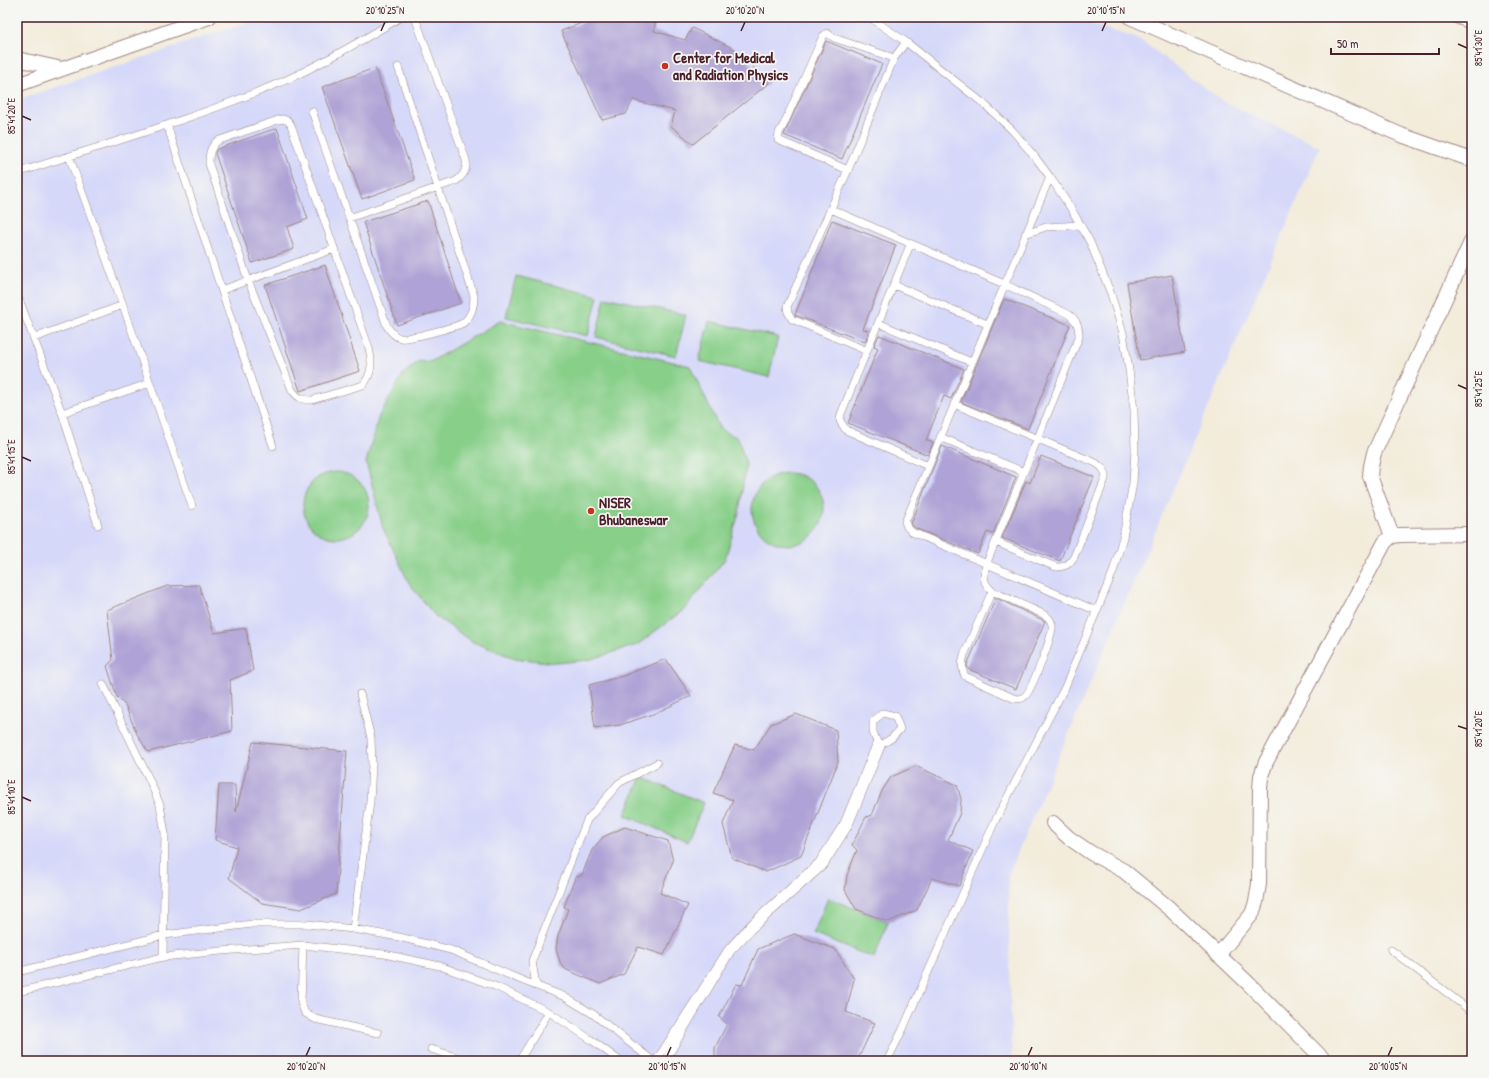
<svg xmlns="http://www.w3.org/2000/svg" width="1489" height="1078" font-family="'Patrick Hand',sans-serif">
  <rect width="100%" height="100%" fill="#f6f6f2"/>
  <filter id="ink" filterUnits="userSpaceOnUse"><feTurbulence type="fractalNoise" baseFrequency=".025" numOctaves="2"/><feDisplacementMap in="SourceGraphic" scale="8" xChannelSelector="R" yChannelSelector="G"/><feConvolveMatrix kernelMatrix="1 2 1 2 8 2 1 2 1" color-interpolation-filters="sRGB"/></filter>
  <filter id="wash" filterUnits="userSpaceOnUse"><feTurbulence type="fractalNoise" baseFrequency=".012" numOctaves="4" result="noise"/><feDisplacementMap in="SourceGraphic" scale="16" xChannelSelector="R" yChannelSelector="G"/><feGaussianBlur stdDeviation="0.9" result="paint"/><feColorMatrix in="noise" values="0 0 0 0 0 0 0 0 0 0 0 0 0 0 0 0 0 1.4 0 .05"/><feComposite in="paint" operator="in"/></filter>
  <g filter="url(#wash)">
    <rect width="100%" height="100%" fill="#f3ecdb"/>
    <path fill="#d6d8f9" d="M263,17H1069L1139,39L1224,102L1320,147L1008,875L1012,1061H17V100Z"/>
    <path fill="#88cf89" stroke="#69775a" d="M516,276L598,296L588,336L506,317Z
      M605,297L686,315L676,356L596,337Z
      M500,321L690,366L720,429L738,438L746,464L739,513L725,559L686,608L637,645L588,660L556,663L514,658L473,642L435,616L409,583L383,528L366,462L379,416L404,373L419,361L430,362Z
      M709,321L778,337L769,377L699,361Z
      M303 505a33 33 0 1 1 66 0a33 33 0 1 1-66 0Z
      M752 509a36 36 0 1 1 72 0a36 36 0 1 1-72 0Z
      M641,777L704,803L687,842L625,815Z
      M828,898L888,922L874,958L813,934Z"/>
    <g id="blocks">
      <path fill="#aea2d6" d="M597,17L656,18L654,31L685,40L692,28L735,49L769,83L693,144L671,126L675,111L633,100L626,114L602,120L561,31Z
        M826,41L882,64L842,159L784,135Z
        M375,68L415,180L362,199L322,87Z
        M277,128L308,219L287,227L294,249L252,263L215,153L217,149Z
        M428,201L461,303L397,325L363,222Z
        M832,220L896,245L863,329L869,331L865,342L795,315Z
        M325,265L360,371L300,391L265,285Z
        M1172,275L1185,352L1140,360L1127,283Z
        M1004,299L1070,325L1028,429L961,402Z
        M879,335L964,369L951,399L944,396L926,440L933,443L928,455L848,423L878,348L874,346Z
        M942,446L1016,477L993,534L987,532L978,554L915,528L911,524Z
        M1041,456L1094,477L1060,561L1002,538L1026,481L1030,483Z
        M199,585L214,633L246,628L253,671L230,680L232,731L148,752L137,734L125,705L117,697L107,666L113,660L107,610L167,586Z
        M996,598L1045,621L1016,689L968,669L967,665Z
        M666,659L691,696L656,713L620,725L595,728L589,685L623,676Z
        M796,714L836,730L838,762L801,856L766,872L732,858L723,824L733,800L713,793L735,745L754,750L771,724Z
        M253,742L347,751L336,894L301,909L262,903L229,878L237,847L215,840L219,785H235L236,812Z
        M916,766L957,785L961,799L960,813L948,840L973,851L959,886L932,878L917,910L888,922L856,909L845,890L847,875L857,850L852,845L866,817L872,815L882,791L891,777Z
        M625,827L668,841L673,861L660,893L688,905L664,955L638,947L624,974L600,984L567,970L561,965L556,949L558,936L568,909L564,907L575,878L582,875L592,850L603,837Z
        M794,934L835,949L854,979L846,1012L875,1023L857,1061H715V1048L727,1024L719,1017L736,984L742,985L758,949Z"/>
    </g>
  </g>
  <g filter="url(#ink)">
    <use href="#blocks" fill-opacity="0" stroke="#9e8683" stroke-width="1"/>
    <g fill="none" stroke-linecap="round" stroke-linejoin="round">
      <g stroke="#9e8683" stroke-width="8">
        <path id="service" d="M869,17L906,42L984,104L1012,130L1035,157L1050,177L1072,210L1090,242L1111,294L1123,333L1129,370L1134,410L1135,450L1133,483L1123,537L1113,572L1065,687L995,821L902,1031L887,1061
          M312,111L387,326C390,331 394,336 400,338C406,340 456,327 463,323C472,316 474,306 474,296L398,67
          M283,119L288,121L291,125L369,348C372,361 373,373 363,385L312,400C302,400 298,398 292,390L248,280L209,164C209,154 210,148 217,141L278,120Z
          M167,125L273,446
          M69,156L123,305L192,506
          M848,170L778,140L779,133L784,124L823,36L827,33L834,38L894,58
          M17,173C106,144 197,118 284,81C324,63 363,40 401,17
          M1050,177L905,522L907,527L912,532L1097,611
          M831,209L1004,284L1068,314C1077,320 1079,326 1079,337L986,565C983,577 983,583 992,591L1043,614C1048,617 1051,619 1052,625C1054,633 1031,691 1025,696C1021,700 1018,699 1013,698L965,676C961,668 962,663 964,655L992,591
          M349,218L456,181C464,175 467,170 466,160L415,17
          M1025,234L1046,227L1081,225
          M910,245L841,414L840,421L846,430L928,466
          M894,285L987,324
          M222,290L334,249
          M17,294L62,413L98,525
          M878,323L971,362
          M34,338L123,305
          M867,351L792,319L788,312L787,307L848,170L894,58L906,42
          M954,404L1096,463C1103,468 1106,471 1105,479L1074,557C1069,565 1065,567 1056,567L996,542
          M62,413L150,383
          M940,437L1024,472
          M103,684L150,781L160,805L165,833L163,957
          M353,929L370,802L372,764L371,738L360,694
          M303,945L301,1003L305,1013L315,1019L378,1033
          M1391,950L1472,1012
          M17,972L164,935L252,924H307L353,929L399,937L451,950L521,980L563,996L593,1014L653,1061
          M536,986L532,961L587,820L619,783L657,763
          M17,992L163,957L221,951L303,945L384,954L440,966L497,987L549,1012L590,1039L620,1061
          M431,1049L468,1061
          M519,1061L549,1012
          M656,1061L729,948L752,923L819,862L844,823L877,742L873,732V721L883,713L895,716L900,729L892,738L882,744L849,825L824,865L751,930L731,951L665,1061"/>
      </g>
      <g stroke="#9e8683" stroke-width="16">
        <path id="minor" d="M1130,17L1401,135L1472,160
          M1459,17L1472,22
          M17,59L62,69
          M17,85L209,17
          M1392,536L1370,476L1371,466L1374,453L1472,240
          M1053,823L1069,838L1091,853L1124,871L1170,909L1250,985L1325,1061
          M1218,955L1252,914L1256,902L1259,884L1260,789L1261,776L1266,762L1385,542L1392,536L1400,535L1472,534"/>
      </g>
      <use href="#service" stroke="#fff" stroke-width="7"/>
      <use href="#minor" stroke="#fff" stroke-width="14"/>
    </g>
  </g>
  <path fill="none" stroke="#4a1f2b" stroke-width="1.5" d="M381,31L385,22M741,31L745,22M1102,31L1106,22M1458,44L1467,48M22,116L31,120M1458,385L1467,389M22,457L31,461M1458,726L1467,729M22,797L31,801M306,1056L310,1047M667,1056L671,1047M1028,1056L1032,1047M1388,1056L1392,1047"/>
  <g fill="#c8321e" stroke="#f6f6f2" stroke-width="1.5">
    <circle cx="665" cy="66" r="4"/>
    <circle cx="591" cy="511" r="4"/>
  </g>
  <g text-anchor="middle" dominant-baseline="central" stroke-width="3.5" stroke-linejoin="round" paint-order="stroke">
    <g font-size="15" font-weight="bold" fill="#4a1f2b" stroke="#f6f6f2" text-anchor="start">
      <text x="673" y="57">Center for Medical<tspan x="673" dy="17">and Radiation Physics</tspan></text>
      <text x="599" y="502">NISER<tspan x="599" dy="17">Bhubaneswar</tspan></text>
    </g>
  </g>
  <rect width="1489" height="1078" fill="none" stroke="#f6f6f2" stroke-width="44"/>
  <path d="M1331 48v6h108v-6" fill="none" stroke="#4a1f2b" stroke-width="2"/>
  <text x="1337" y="48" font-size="12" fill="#4a1f2b" stroke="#f6f6f2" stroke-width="3" paint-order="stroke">50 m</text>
  <rect x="22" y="22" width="1445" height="1034" fill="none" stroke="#4a1f2b" stroke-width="1.5"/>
  <g font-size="10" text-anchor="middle" fill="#4a1f2b">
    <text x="385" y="14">20°10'25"N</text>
    <text x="745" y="14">20°10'20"N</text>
    <text x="1106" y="14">20°10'15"N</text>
    <text transform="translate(1478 48) rotate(-90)" y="4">85°41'30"E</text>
    <text transform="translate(11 116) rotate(-90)" y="4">85°41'20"E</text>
    <text transform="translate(1478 389) rotate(-90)" y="4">85°41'25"E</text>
    <text transform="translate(11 457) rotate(-90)" y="4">85°41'15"E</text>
    <text transform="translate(1478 729) rotate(-90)" y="4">85°41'20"E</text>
    <text transform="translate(11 797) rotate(-90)" y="4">85°41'10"E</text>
    <text x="306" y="1070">20°10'20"N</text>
    <text x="667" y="1070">20°10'15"N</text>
    <text x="1028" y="1070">20°10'10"N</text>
    <text x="1388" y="1070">20°10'05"N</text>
  </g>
</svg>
